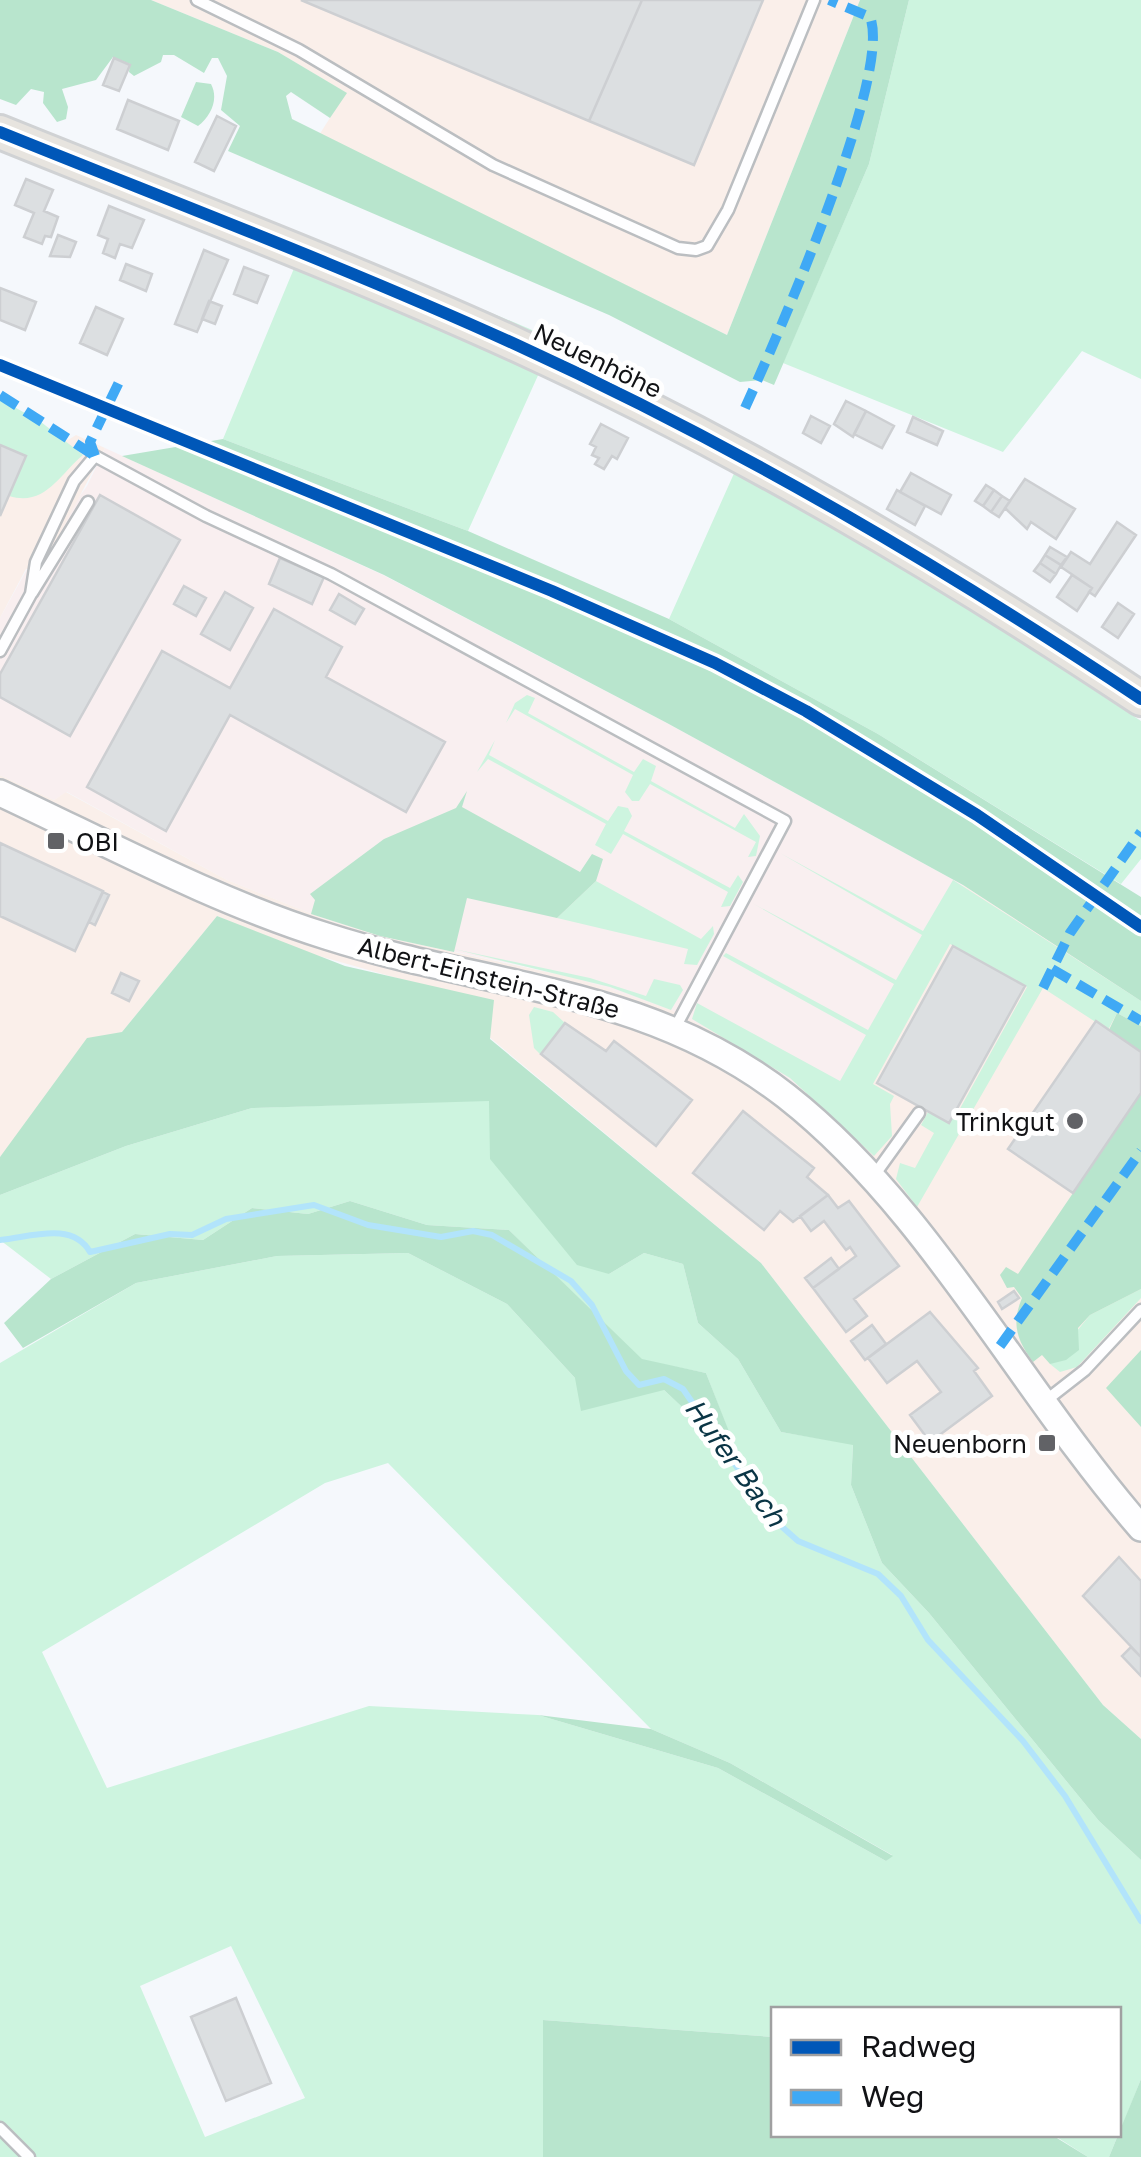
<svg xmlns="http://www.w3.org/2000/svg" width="1141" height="2157" font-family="'Golos Text',sans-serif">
  <rect width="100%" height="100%" fill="#f5f8fc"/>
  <path fill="#f9eff0" d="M105,448L383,575L667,723L963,885L834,1115L547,971L380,936L325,919L227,880L67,792L54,800L0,775V618L27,569L87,486Z"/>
  <path fill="#faefea" d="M151,0H860L727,335L319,135L346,93L278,52Z
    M0,399L68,440L76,435L105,448L43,566L26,569L0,618Z
    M0,775L54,800L66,792L227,880L325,919L380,936L575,978L671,1010L749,1050L834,1114L963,885L1141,1001V1739L1103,1705L761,1263L429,987L294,949L217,916L122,1032L0,1157Z"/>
  <path fill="#cdf4df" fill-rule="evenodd" d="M909,0H1141V379L1082,351L1003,452L783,363L869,164Z
    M225,202L530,329L702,417L221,206Z
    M295,266L540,371L468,531L223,439Z
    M0,399L41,422L83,455C59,475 45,507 9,496L26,456L0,445Z
    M736,469L919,576L1141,721V859L1121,884L878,734L669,619Z
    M527,695L535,698L528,713L634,772L643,759L656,766L651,781L735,828L744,814L760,836L756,856L748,857L756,842L650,784L639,801H632L625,792L633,775L515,709L506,723L515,703Z
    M495,740L489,755L608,821L618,806L628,808L632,816L624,831L730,888L738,875L743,882L730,906L721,907L728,892L623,834L611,854L595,845L606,824L488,759L477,772Z
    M780,853L923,931L953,880L1141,1001V1026L1117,1013L1108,1030L1043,988L917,1207L896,1179L900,1163L915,1168L934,1133L921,1125L928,1112L948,1123L957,1114L1027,987L950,944L873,1084L894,1096L890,1104L892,1136L874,1156L790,1078L692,1019L697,1003L840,1081L866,1035L723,956L726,953L868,1030L894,984L752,903L896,980L922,935Z
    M596,881L701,939L713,926L714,934L697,965L684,964L688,949L557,918Z
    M454,949L590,978L646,996L654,979L680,985L683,990L671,1010L610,987Z
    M534,1007L553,1012L565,1023L540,1054L534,1048L529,1015Z
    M489,1100L609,1274L644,1253L683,1264L698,1323L738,1359L781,1432L853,1444L851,1485L882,1563L929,1613L1099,1821L1141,1860V2079L1119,2134L1118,2010H774L773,2037L543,2020V2157H0V1363L136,1283L277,1256L408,1253L507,1304L575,1378L664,1390L739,1459L706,1373L642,1360L509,1230L427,1225L350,1201L308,1214L252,1208L203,1240L135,1234L51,1279L0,1240V1195L126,1146L252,1108ZM388,1463L651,1729L730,1763L892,1855L886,1861L718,1768L538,1715L369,1706L107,1788L42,1652L325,1483ZM231,1946L305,2098L205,2137L140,1986Z
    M1141,1289V1298L1077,1367L1060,1372L1050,1364L1090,1315Z
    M1052,2134L1118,2135L1109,2157H1088Z"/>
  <path fill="#b8e5cd" d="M0,0H151L278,52L347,93L330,118L291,92L286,96L292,119L727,335L860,0H909L869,164L774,385L762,380L740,382L609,315L228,151L240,126L221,110L227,76L218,58H212L204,73L174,55H163L161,62L134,76L129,72L130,64L113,57L96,80L62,89L68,107L66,119L57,122L43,103L44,92L31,89L16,105L0,99Z
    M196,82L211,84C219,99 211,116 198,126L181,117Z
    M223,439L468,531L669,619L878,734L1141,897V1001L963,885L667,723L384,575L122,456Z
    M467,791L462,807L580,872L592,854L603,859L596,881L557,918L467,898L454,952L380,936L311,914L315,900L310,894L384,839L456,808Z
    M217,916L345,966L494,1000L490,1039L761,1263L1103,1705L1141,1739V1860L1099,1821L929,1613L882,1563L851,1485L853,1445L781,1432L738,1359L698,1323L683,1264L644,1253L609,1274L577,1265L490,1159L489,1101L252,1108L126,1146L0,1195V1157L87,1038L122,1032Z
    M1117,1013L1141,1026V1052L1109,1030Z
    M1141,1093V1289L1090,1315L1078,1328L1079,1350L1066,1360L1050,1364L1042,1355L1033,1362C1017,1340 1011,1324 1022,1298L1014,1287L1007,1288L1000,1275L1006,1267L1018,1274Z
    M350,1201L427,1225L509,1230L642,1359L706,1373L741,1462L664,1390L581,1411L575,1378L507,1304L408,1253L277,1256L136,1283L23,1348L4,1323L51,1279L135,1234L203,1240L252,1208L308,1214Z
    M1141,1350V1427L1106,1388Z
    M538,1715L651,1729L730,1763L893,1856L886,1861L718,1768Z
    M543,2020L773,2037L774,2134L1052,2135L1088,2157H543Z
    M1141,2079V2157H1109Z"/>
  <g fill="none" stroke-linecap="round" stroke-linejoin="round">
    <path stroke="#b2e4fb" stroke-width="6" d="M0,1240C31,1237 72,1221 90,1252L170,1234L192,1235L226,1219L314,1205L368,1225L441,1237L473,1231L492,1235L571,1281L592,1305L626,1371L639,1385L664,1379L683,1389L772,1518L798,1541L878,1574L901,1596L928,1640L1023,1741L1065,1796L1141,1921"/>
  </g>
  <path fill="#dcdfe1" stroke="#cdcfd2" stroke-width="2.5" d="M301,0H642L589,121Z
    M642,0H763L694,165L589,121Z
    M114,58L130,65L119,91L103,85Z
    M128,100L179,121L168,150L117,129Z
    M217,116L236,126L214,171L195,162Z
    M26,179L53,190L44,211L58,217L51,237L45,236L42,244L24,237L34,213L15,205Z
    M109,206L144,220L132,248L120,244L115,258L103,253L108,239L98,235Z
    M58,235L76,242L70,257L50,256Z
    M204,250L228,260L197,332L175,324Z
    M126,264L152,274L146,291L120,280Z
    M244,267L268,276L257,303L234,294Z
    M0,288L36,302L25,330L0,320Z
    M209,301L222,306L215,324L202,319Z
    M96,307L123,319L107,355L80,343Z
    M846,401L866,411L853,437L834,424Z
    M866,411L894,426L882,448L854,434Z
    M811,416L830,426L821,443L803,433Z
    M913,417L943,431L937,445L907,432Z
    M601,424L628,438L617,459L612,456L604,469L595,464L599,458L592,455L596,447L590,444Z
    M0,445L26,456L0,516Z
    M911,473L951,495L941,514L900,492Z
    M1025,479L1075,509L1056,539L1031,522L1027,529L1005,508Z
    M986,485L994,490L983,506L975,501Z
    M897,490L925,506L915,525L887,509Z
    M994,490L1002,496L991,512L983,506Z
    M100,495L180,540L70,736L0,697V674Z
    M1002,496L1010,501L999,517L991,512Z
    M1117,522L1136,535L1095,596L1089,592L1092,588L1061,567L1071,552L1090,564Z
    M1050,547L1067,557L1061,565L1045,555Z
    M1045,555L1061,565L1056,574L1040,563Z
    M280,558L324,577L312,604L269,584Z
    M1040,563L1056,574L1050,582L1034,571Z
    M1072,575L1092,588L1077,611L1057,597Z
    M184,586L206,598L196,616L174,604Z
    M225,592L253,608L230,650L201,634Z
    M339,594L364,609L355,624L330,610Z
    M1118,603L1134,614L1118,638L1102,627Z
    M274,609L342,647L326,677L445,742L406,812L230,715L166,831L87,787L162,651L230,688Z
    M0,843L103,891L75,951L0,916Z
    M103,892L109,895L95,925L89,922Z
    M953,946L1025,986L949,1123L877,1083Z
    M121,973L139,981L129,1001L112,993Z
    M1096,1021L1141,1052V1093L1073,1193L1008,1149Z
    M565,1023L606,1051L614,1041L692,1100L656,1146L541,1054Z
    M743,1111L814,1168L807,1177L828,1195L793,1222L780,1211L764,1230L693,1173Z
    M828,1195L838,1208L849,1201L899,1266L854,1299L867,1316L846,1332L813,1288L856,1256L850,1247L846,1250L824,1221L811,1231L800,1216Z
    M831,1258L839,1269L813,1288L805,1278Z
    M1014,1291L1019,1298L1002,1309L998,1302Z
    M930,1312L978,1368L974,1371L992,1396L930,1442L910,1415L941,1392L917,1361L887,1383L868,1358Z
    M872,1325L886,1344L865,1360L851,1341Z
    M1119,1557L1141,1581V1657L1083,1596Z
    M1131,1647L1141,1657V1676L1122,1656Z
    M236,1998L271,2083L226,2101L191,2017Z"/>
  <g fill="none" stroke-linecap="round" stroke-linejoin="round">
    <g stroke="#bbbec1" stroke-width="15">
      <path id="service" d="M197,0L299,50L493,165L678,248L696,250L707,246L728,210L814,0
        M32,593L88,502
        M0,651L31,594L36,562L74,481L95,456L206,516L331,574L785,821L675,1028
        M873,1177L919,1113
        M1044,1402L1085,1370L1141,1310
        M0,2128L29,2157"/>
    </g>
    <g stroke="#bbbec1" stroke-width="30">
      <path id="tertiary" d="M0,793C107,843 214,901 326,936C487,988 646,987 786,1096C928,1207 1022,1392 1141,1528"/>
    </g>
    <g stroke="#d0d2d4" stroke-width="38">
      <path id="primary" d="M0,132C173,202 348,268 517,345C736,445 941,566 1141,699"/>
    </g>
    <use href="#service" stroke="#fefeff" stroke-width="10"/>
    <use href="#tertiary" stroke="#fefeff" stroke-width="25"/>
    <use href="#primary" stroke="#e7e4df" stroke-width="32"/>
    <path stroke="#3fa9f5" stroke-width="10" stroke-dasharray="20 10" stroke-linecap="butt" d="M0,395L95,456
      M745,408C775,342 893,75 870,17L829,0
      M95,456L90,442L121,378
      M1052,969L1141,1021
      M1043,988L1070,933L1141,832
      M1000,1346L1141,1151"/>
    <g stroke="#fff" stroke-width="19">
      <path id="cycleway" d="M0,132C173,202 348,268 517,345C736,445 941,566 1141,699
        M0,365L552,591L715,663L806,711L977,815L1141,927"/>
    </g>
    <use href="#cycleway" stroke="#0057b8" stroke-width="12"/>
  </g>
  <g fill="#616266" stroke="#fff" stroke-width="4">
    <rect x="46" y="831" width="20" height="20" rx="5"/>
    <circle cx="1075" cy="1121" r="10"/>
    <rect x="1037" y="1433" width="20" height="20" rx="5"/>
  </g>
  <g text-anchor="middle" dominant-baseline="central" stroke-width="10" stroke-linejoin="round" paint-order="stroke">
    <g font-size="25" fill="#111215" stroke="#fff">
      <text transform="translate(598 360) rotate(26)">Neuenhöhe</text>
      <text transform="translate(489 977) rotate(14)">Albert-Einstein-Straße</text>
    </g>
    <g font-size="25" fill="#111215" stroke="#fff" text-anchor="end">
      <text x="76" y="841" text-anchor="start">OBI</text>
      <text x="1055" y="1121">Trinkgut</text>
      <text x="1027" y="1443">Neuenborn</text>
    </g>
    <g font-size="28" font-style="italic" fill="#0a3545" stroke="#fff">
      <text transform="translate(736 1462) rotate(54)">Hufer Bach</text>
    </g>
  </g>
  <rect x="771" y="2007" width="350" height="130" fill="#ffffff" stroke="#a0a0a1" stroke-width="2.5"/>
  <rect x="791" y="2040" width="50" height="15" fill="#0057b8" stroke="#a0a0a1" stroke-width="2.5"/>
  <text x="861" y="2057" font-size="30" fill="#111215">Radweg</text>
  <rect x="791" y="2090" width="50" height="15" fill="#3fa9f5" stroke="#a0a0a1" stroke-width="2.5"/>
  <text x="861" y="2107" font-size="30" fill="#111215">Weg</text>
</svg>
